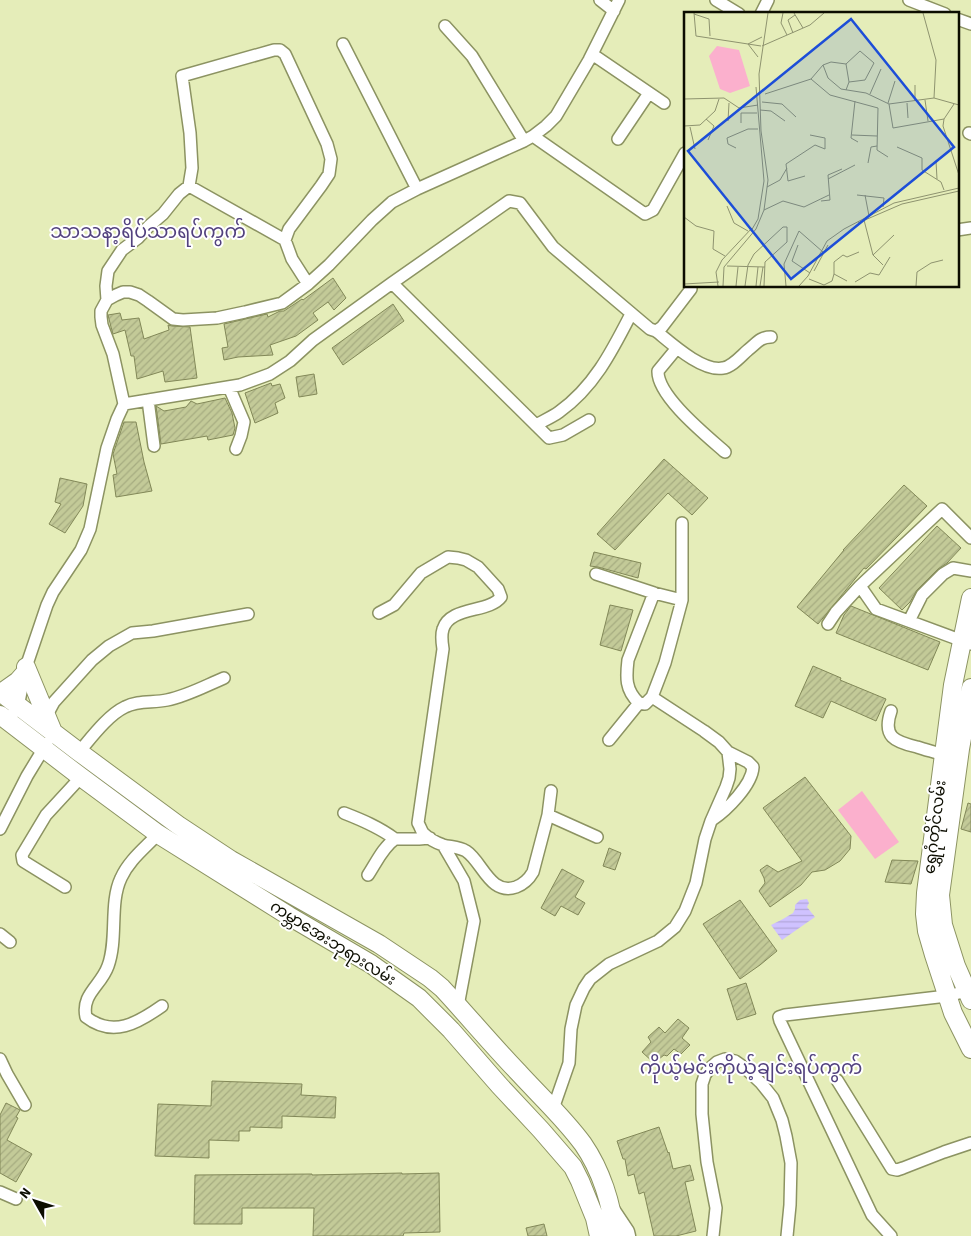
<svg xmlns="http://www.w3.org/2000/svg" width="971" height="1236" font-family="'Source Sans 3','Noto Sans Myanmar',sans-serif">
  <defs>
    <pattern id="water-rules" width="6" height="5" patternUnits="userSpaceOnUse" patternTransform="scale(1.25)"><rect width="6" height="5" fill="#cfc2ff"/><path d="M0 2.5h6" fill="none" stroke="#b1a6d9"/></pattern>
    <pattern id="building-hatch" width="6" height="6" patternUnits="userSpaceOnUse" patternTransform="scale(1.25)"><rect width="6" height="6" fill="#c3ca98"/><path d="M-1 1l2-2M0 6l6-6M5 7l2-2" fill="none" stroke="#a6ac81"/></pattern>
  </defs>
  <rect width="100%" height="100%" fill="#e5edb9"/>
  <path fill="#fbb0cd" d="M862,791L899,842L875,859L838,810Z"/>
  <path fill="url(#water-rules)" d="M807,899L809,903L807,907L815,917L782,940L771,925L783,919L793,913L795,909V905L800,900Z"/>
  <path fill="url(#building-hatch)" stroke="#828858" d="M333,278L346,298L334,310L328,302L313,313L318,320L296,336L270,345L273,355L238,357L224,360L222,348L228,347L224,324L267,314L268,317L280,311H284L302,299L303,300Z
    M393,304L404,321L343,365L332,348Z
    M120,313L122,320L139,318L144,339L169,330L168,325L172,326L190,327L197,378L165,382L163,371L137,379L134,356H131L125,330L113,334L111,327L108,315Z
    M314,374L317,394L299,397L296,377Z
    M271,383L272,386L280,384L285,398L275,403L278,413L255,423L245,393Z
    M225,398L232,413L235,428L233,435L208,440L207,436L161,444L156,406L164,411L186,407L191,401L197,404Z
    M124,422H136L144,462L152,491L116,497L113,475L117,474L113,454Z
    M664,459L708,498L692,515L668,493L615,550L597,534Z
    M60,478L87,484L83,506L65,533L49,524L61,504L55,502Z
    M904,485L927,506L866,569L864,568L818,624L797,607L844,550H843Z
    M937,526L961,548L947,563L938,569L917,590L910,602L902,610L879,588Z
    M594,552L641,563L638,578L598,567L590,566Z
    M610,605L633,610L621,651L600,645Z
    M851,606L940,642L928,670L836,633L844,615Z
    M813,666L841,678L840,680L886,699L876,721L831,701L823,718L795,706Z
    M805,777L851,836L850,849L840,861L825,870L812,872L801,885L770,907L759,891L765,883L764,878L760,870L767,865L778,872L802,861L763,808Z
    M968,803L971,804V832L961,829Z
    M609,848L621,853L615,870L603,866Z
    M892,860L918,861L911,884L885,882Z
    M562,869L584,881L575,897L585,903L578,915L561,906L555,916L541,908Z
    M740,900L777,951L760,965L740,979L703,924Z
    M746,983L756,1014L737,1020L727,989Z
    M678,1019L689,1028L682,1038L690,1045L681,1054L674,1049L667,1056L664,1055L654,1063L642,1052L651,1042L648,1037L659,1027L665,1033Z
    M212,1081L302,1084L301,1095L336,1097L335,1118L282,1116V1128L250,1127V1131H239V1141L209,1140V1158L155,1156L158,1104L211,1106Z
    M6,1103L20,1110L16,1117L18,1118L7,1140L32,1154L16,1182L0,1173V1115Z
    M659,1127L668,1153L669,1152L673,1169L690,1165L694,1180L685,1182L696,1231L676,1236H654L644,1192L639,1194L634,1174L628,1176L625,1159H623L617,1141Z
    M402,1173V1174L439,1173L440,1232L404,1233L403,1236H313L314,1208H242V1224H194L195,1175L312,1174V1175Z
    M544,1224L547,1236H528L526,1228Z"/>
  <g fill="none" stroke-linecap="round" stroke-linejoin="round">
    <g stroke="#8c9362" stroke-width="14">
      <path id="minor" d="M600,0L614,11
        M716,0L739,14
        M909,0L945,14
        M761,14L768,0
        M957,19L971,24
        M445,26L472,56L524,141
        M343,44L417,189
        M592,54L664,103
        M969,133L971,134
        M533,136L645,214L653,210L685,153
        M618,139L649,93
        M957,230L971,228
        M285,240L189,186L192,168L190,133L182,76L274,50H280L285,54L327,144L331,159L329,174L321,186L289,229L285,240L292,259L308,284
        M392,283L549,438L563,435L589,420
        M107,300L106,286L108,271L122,250L138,238L149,226L163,214L179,194L189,186
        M656,331L662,327L691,289
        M677,348L658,371C657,396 707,436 725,452
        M229,387L244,422L241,436L236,449
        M148,400L154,446
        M124,404L240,385L270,374L290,361L313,340L392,283L509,201L520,203L553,247L650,329L656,331C671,343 702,372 723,368C732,367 741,356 748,350C757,343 760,337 771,337
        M536,425C543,421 552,417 559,412C594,387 612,351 631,314
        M596,574L654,593L682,600
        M860,586L876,609L971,644
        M654,593L628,660C626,677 625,690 639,703L645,704L652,697L665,663L682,600V523
        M379,613L394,605L421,573L448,557L458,558L466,560L478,567L498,589L501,597C489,613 450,606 443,629C441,635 442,643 443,649L418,823C420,826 421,830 423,833C428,838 437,843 443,845C451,847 459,847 466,851C482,861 490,896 516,887C524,884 529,879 533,872L548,815L551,791
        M909,621L922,595L943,574L953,568L971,571
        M828,624L836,612L860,586L942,509L971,538
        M652,697L704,731L719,742L728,752L748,762L753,767C752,785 727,810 712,820
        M891,711C882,737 895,742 917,747C926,750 935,752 944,755
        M46,717L54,702L92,660L109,646L132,633L153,631L248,614
        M7,721L18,707L26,667L47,605L53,592L81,550L90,529L107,448L117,419L124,404L113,354L102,325L101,317V311L107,300L116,295L123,292H130L139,295L148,301L173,319L183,320L217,318L245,312L282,303L308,284L329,265L372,220L392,202L417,189L524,141L533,136L546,126L556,116L589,60L619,0
        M609,740L639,703
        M79,752C91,738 108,715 125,707C138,700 153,703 167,700C187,696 205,686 224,678
        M344,813C362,820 379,827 395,839
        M548,815L597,837
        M0,829L27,776L47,743
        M158,834C145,848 129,860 121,878C109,903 118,939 108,966C101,986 81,994 86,1017C113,1038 138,1023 162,1006
        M443,845L464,881L474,921L458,1006
        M368,875C376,863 383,847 395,839H419L430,838
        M65,887L23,861L22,855L46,815L81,777
        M0,934L10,942
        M0,1059L7,1074L25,1105
        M837,1080L892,1169L897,1170L903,1168L944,1152L971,1143
        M553,1109L569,1063L571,1029L576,1005L584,988L590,979L609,964L658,941L675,927L685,911L696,883L705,839L711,821L726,787L729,778L730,769L728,752
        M0,1192L16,1199
        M713,1236L716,1208L707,1162L702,1114V1084L705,1075L709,1069L717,1062L725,1059L735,1061L745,1068L761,1083L773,1098L782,1120L786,1136L791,1163L790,1205L787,1236
        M891,1236L872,1215L780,1021L779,1017L785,1015L947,996L967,991"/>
    </g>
    <g stroke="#8c9362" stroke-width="19">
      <path id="secondary" d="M612,1211L626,1232L627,1236"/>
    </g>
    <g stroke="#8c9362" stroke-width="20">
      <path id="primary" d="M971,598L953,685L926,893L925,914L927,931L934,955L953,1013L971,1049
        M26,667L53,732
        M971,688L960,749L940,895L943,925L956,966L971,1000
        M0,692L79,752L178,825L231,860L379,944L430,978L442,988C468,1016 492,1045 519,1073C540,1096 564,1118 583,1144C601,1170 612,1204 615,1236
        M1,693L18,681L25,673
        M0,715L81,777L158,834L289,916L371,964L419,998L451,1030L499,1085L541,1130L573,1167L580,1181L595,1218L599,1236"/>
    </g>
    <use href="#minor" stroke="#fff" stroke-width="11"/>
    <use href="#secondary" stroke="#fff" stroke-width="16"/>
    <use href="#primary" stroke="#fff" stroke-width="18"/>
  </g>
  <g text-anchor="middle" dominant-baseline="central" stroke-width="4" stroke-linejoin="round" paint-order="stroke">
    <g font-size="16" fill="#0c0d00" stroke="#fff">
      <text transform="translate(935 827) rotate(-83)">ရွှေဂုံတိုင်လမ်း</text>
      <text transform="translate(333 943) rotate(32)">ကမ္ဘာအေးဘုရားလမ်း</text>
    </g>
    <g font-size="19" fill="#52417e" stroke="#fff">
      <text x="148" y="232">သာသနာ့ရိပ်သာရပ်ကွက်</text>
      <text x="751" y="1068">ကိုယ့်မင်းကိုယ့်ချင်းရပ်ကွက်</text>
    </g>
  </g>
  <g transform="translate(684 12)">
    <rect width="275" height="275" fill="#e5edb9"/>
    <path d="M33,34L55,38L66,74L46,81L36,77L25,44Z" fill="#fbb0cd"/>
    <path fill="none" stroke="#8e936f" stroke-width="1" d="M10,1L12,24L77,34M99,1L97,11L103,23M110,1L119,16M239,1L252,48L250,86M10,2L25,7L26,24M109,21L104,8L111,3M64,32L74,45M64,32L78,25M78,34L126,13L140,1M139,53L147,50L162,52M127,67L146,83L194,96L193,138L204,145M162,78L165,70L162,52L176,39L190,51L181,68L165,70M81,82L127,67L139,53L144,66L157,77L182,81L205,92L250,86L275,93M186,82L197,57M0,87L40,86L55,96L74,93M241,88L244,109M171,89L167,126L174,130M231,89V73M78,90L98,92L112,105M204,91L211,69M223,91L224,106M205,92L209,116L260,107L270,92M76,98L87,99L101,109M22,107L30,114L24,128M260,107L259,114L275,163M44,109L45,91M57,111V101H73M0,114L16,113L31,99L35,87M6,115L11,137M168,123L193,124M213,135L238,146V158L257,170L260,178M52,136L44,132L43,126L64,117H74M252,149L253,167M184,151L187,135L193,134M121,164L104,169L102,152L131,133L141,137V126L126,123M144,167L171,153M83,175L96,168L103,156M173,183L200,186L199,195M181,183L185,204M137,189L146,188L144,163L158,157M43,194L50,211L64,219M80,198L99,189L120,195L145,183M0,205L12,214L30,219L29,237L41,244M180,208L189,243L199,253M174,211L218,192L275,179M67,219L74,207L80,169L72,75M114,233L108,249L126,261M189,243L210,223M43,254L81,255M130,259L144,233M125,267L140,273L148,269L150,262M163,269L150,262V250L159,243L163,245L175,240M171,270L186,261L195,263L206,245M0,272L35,270M34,274L32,260L38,248L68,216M39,274L40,255L72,217L80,198L84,168L77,119L75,62L84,1M52,274L54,255M61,274L64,253L70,242L99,215H103V230L81,250L80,274M72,274L74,255M76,274L79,255M102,274L100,252L115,219L139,240M115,274L124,264L143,229L160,217L210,191L275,176M232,274L233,260L247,251L259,248"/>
    <path fill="#1d4ed8" fill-opacity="0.15" stroke="#1d4ed8" stroke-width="2.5" d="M167,7L270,135L107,267L4,139Z"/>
    <rect width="275" height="275" fill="none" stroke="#0c0d00" stroke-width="2.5"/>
  </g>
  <g transform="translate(35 1201) rotate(309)" stroke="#ffffff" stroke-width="4" paint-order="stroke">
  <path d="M0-4L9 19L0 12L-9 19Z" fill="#0c0d00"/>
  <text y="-8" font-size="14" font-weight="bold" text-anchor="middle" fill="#0c0d00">N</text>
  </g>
</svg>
